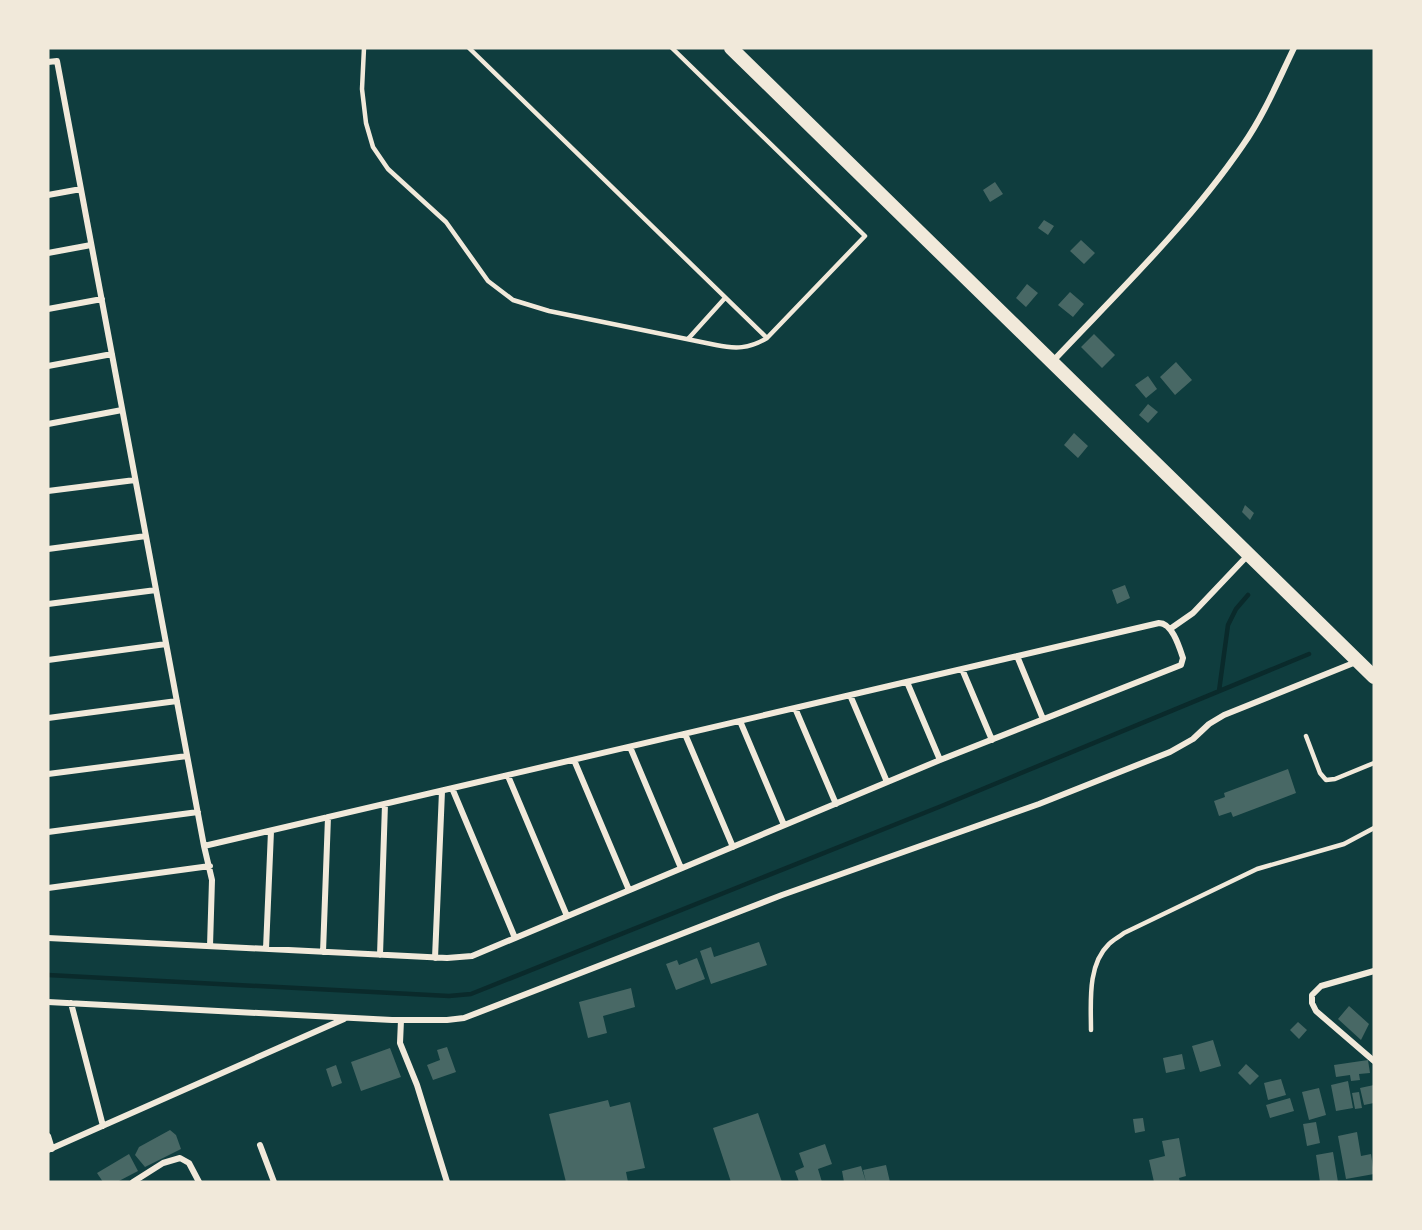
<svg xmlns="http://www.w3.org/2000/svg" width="1422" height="1230" font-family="'PT Sans',sans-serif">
  <rect width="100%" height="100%" fill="#0f3d3e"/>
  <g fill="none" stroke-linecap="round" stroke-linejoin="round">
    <path stroke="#0a2a2b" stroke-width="4.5" d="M1219,691L1228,625L1236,609L1248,595
      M48,975L449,996L471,994L939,807L1309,654"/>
  </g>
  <path fill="#486865" d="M995,182L1003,194L990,202L983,190Z
    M1044,220L1054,226L1048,235L1038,228Z
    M1081,240L1095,253L1084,264L1070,251Z
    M1027,284L1038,293L1026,307L1016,298Z
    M1070,292L1084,304L1073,317L1058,305Z
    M1094,334L1115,355L1102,368L1081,347Z
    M1176,362L1192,380L1175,395L1160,377Z
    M1148,376L1157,389L1146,398L1135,385Z
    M1148,404L1158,412L1148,423L1139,415Z
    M1074,433L1088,446L1078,458L1064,445Z
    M1245,505L1254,513L1250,520L1242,512Z
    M1125,585L1130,598L1117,604L1112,590Z
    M1288,769L1296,793L1233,817L1231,812L1219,816L1214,801L1225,797L1224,793Z
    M759,942L767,965L711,984L700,951L711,947L714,957Z
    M697,958L705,979L676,990L666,964L677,960L679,965Z
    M631,988L635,1007L603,1016L607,1033L588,1038L579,1002Z
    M1349,1006L1369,1024L1361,1040L1338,1019Z
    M1298,1022L1307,1030L1299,1039L1290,1030Z
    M1213,1040L1221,1066L1200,1072L1192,1046Z
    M447,1047L456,1072L433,1080L427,1065L440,1060L437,1050Z
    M390,1048L401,1077L361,1091L351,1062Z
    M1182,1054L1185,1069L1166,1073L1163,1058Z
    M1368,1060L1370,1073L1359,1074L1360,1080L1351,1081L1350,1075L1336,1077L1334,1065Z
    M1246,1064L1259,1076L1250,1085L1238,1073Z
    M336,1065L342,1083L332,1087L326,1069Z
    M1281,1079L1286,1095L1268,1100L1264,1083Z
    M1348,1081L1353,1108L1336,1111L1331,1085Z
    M1374,1085V1103L1364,1105L1360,1088Z
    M1319,1088L1326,1115L1309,1120L1302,1092Z
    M1359,1092L1362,1108L1355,1109L1352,1093Z
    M1290,1098L1294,1111L1270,1118L1266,1105Z
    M608,1100L610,1107L630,1102L645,1168L626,1172L628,1182H566L549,1114Z
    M758,1113L782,1182H731L713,1128Z
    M1143,1118L1145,1131L1135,1133L1133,1119Z
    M1316,1122L1320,1143L1307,1146L1303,1124Z
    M170,1130L176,1135L181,1149L145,1167L135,1155L139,1147Z
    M1357,1132L1361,1156L1371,1154L1374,1174L1346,1179L1338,1136Z
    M1179,1138L1186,1176L1179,1178L1180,1182H1154L1149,1160L1165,1156L1162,1141Z
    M825,1144L832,1164L818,1169L822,1182H799L795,1171L804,1167L799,1153Z
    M1333,1152L1338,1182H1320L1316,1155Z
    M129,1154L138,1171L117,1182H103L97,1173Z
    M886,1165L890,1182H866L863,1170Z
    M861,1166L866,1182H844L842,1171Z"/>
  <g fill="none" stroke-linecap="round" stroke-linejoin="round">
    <path stroke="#f1e9da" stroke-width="4.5" d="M364,48L362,89L366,123L373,147L388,169L446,222L488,281L513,300L549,311L716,345C735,349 749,349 767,338L865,236L672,48
      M469,48L767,338
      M688,339L725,298
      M1306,736L1320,773L1326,780L1335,779L1374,763
      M1091,1030C1091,1003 1087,965 1109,944C1113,940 1119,937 1124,933L1257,869L1344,844L1374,828"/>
    <path stroke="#f1e9da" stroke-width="6" d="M48,62L57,61L204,846L212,880L210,946
      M48,195L81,189
      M48,253L91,245
      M48,309L102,299
      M1053,361C1118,292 1189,224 1243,145C1264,115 1278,81 1294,48
      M48,366L112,354
      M48,424L122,410
      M48,491L135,480
      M48,549L146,536
      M48,604L156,590
      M1170,629L1193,613L1249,554
      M1017,656L1043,719
      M48,660L166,644
      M962,669L992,740
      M907,682L940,760
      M850,695L887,782
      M795,708L836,804
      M48,718L177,701
      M740,721L784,825
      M685,734L733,847
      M630,747L681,868
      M574,760L629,890
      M48,774L187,756
      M508,776L567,916
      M452,788L515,938
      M48,832L198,812
      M48,888L210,866
      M48,938L447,958L472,956L940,760L1181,665L1183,658C1179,646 1172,623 1159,623L204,846
      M266,949L271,831
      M323,952L328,817
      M380,955L385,804
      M435,958L442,791
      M1374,971L1321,986L1312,995V1003L1316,1011L1374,1061
      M48,1002L392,1020H447L464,1018L782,895L1039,804L1170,752L1193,739L1209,724L1224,715L1356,662
      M71,1003L103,1126
      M401,1020L400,1043L417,1085L447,1182
      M48,1136L52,1149
      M260,1145L274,1182
      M48,1150L344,1019
      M133,1182L163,1163L180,1158L189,1163L199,1182"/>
    <path stroke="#f1e9da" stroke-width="14" d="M731,48L1374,677"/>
  </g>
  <rect width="1422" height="1230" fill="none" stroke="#f1e9da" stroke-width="99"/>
</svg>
